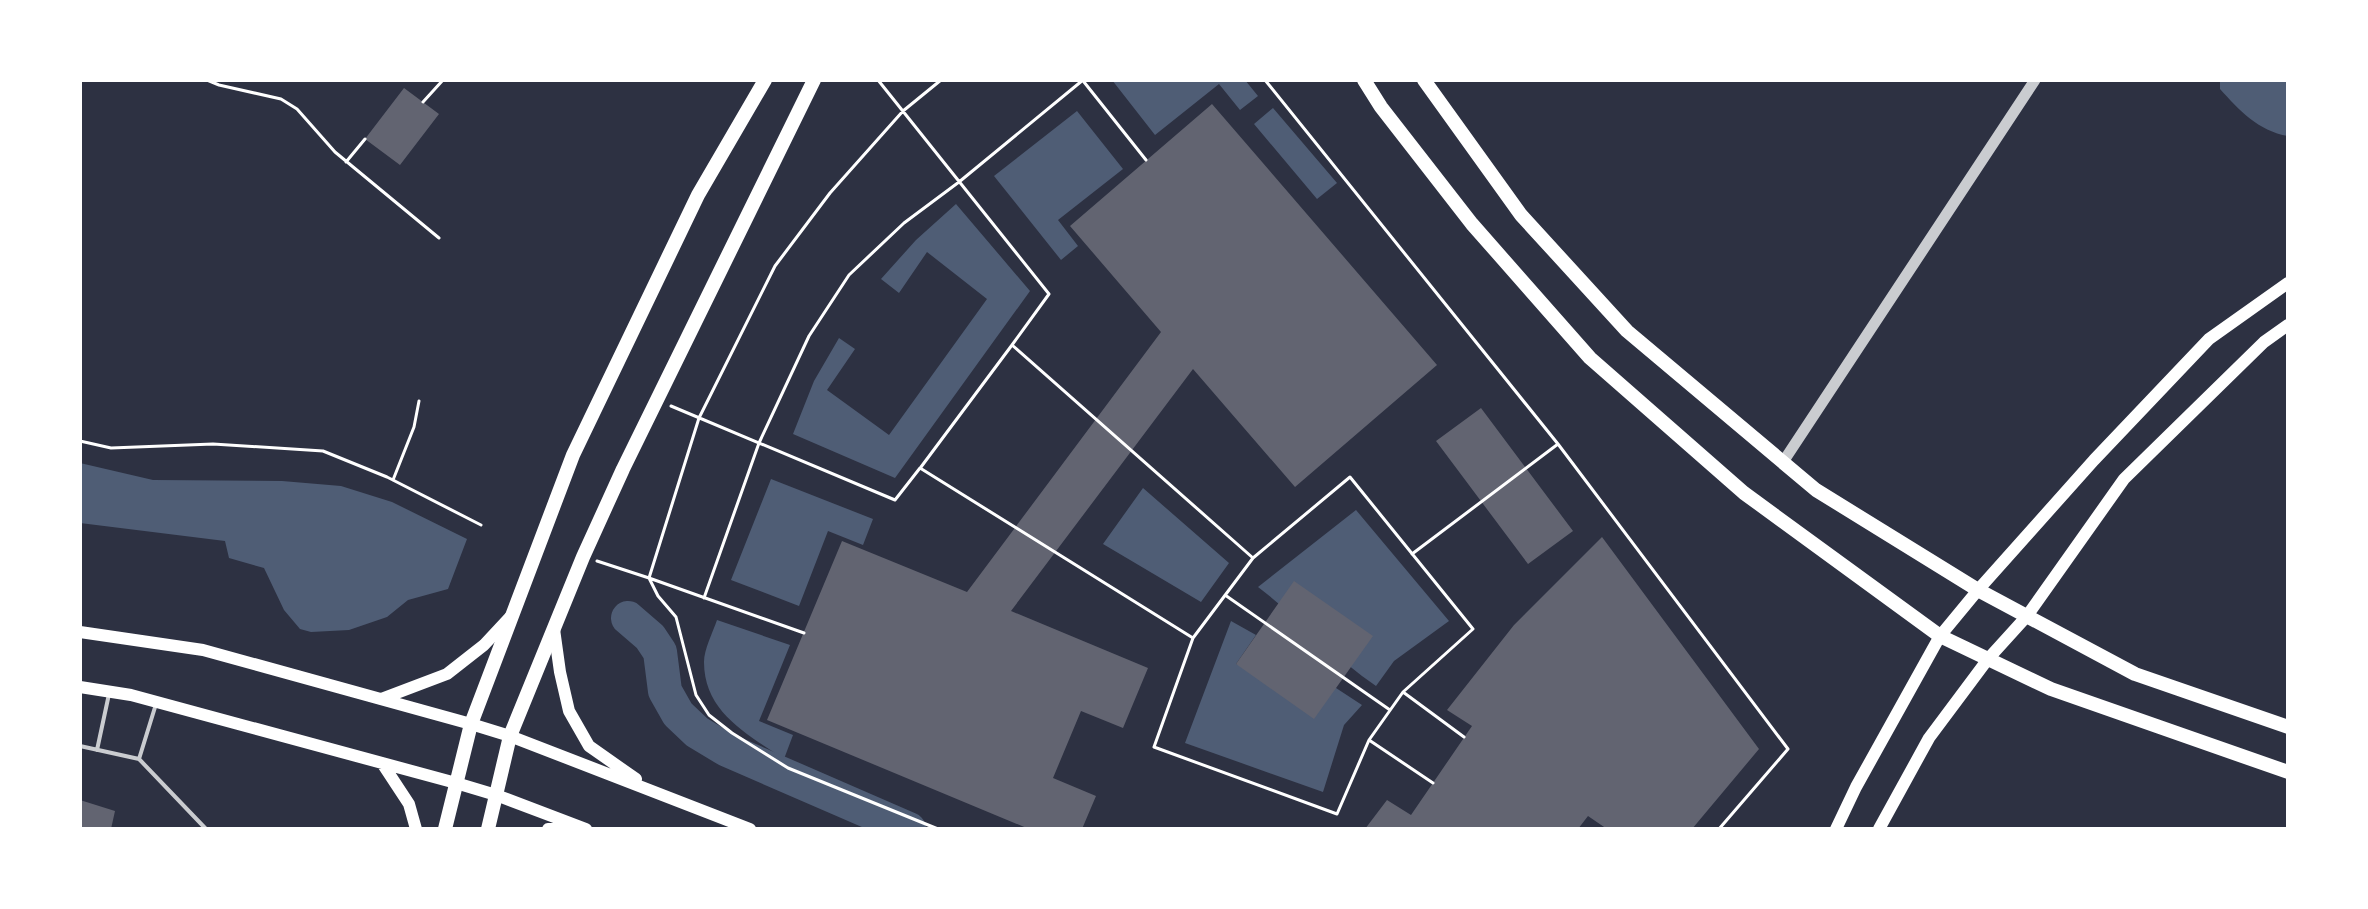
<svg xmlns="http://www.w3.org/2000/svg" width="2368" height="909" font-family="'Fira Sans Condensed',sans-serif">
  <rect width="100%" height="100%" fill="#2d3142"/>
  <path fill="#4f5d75" d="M1112,80H1245L1258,96L1240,110L1219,84L1155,135Z
    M2220,80H2288V136C2258,131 2239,110 2220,89Z
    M1273,108L1337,183L1317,199L1254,124Z
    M1077,111L1123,169L1058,220L1078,246L1061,260L994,176Z
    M956,204L1030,291L895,478L793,434L814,381L839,338L855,349L827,390L889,435L987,299L927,252L899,293L881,279L916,240Z
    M80,463L153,480L282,481L341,486L392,502L467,539L448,589L408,600L387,617L349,630L311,632L300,629L284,610L264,568L229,558L225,541L80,523Z
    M771,479L873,519L863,545L828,531L799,606L731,580Z
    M1143,488L1229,563L1201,602L1103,544Z
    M1356,510L1449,621L1394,661L1376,686C1334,657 1299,618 1258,587Z
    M717,620L790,645L759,721L793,735L784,759C747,734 704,712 704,662C704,649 713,632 717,620Z
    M1231,621L1256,635L1236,664L1336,688L1362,705L1344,725L1323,792L1185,743Z"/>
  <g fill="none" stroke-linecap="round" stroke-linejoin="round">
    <path stroke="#4f5d75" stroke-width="34" d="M628,618L650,637L660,652L665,691L678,714L697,732L727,750L909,829"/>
  </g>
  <path fill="#626471" d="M404,88L439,114L400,165L365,139Z
    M1212,104L1437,365L1295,487L1193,369L1011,611L1148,668L1123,728L1081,711L1053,778L1096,796L1082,829H1029L767,720L842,541L967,592L1161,332L1070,226Z
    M1481,408L1573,531L1528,564L1436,441Z
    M1602,537L1759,749L1692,829H1607L1588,816L1578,829H1365L1387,800L1411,815L1472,726L1447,710L1514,625Z
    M1294,581L1373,636L1314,719L1236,664Z
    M80,800L115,811L111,829H80Z"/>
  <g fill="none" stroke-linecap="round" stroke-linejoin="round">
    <path stroke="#fff" stroke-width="3" d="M207,80L219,85L281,99L297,109L335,152L439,238
      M878,80L1049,294L1012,345L1253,558L1350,477L1473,629L1403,692L1464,737
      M1265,80L1558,444L1788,749L1719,829
      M1084,82L1146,160
      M423,102L443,80
      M346,162L365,139
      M671,406L895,500L920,468L1193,638L1154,747L1337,814L1369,740L1433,783
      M80,441L111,448L213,444L323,451L387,477L481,525
      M921,467L1012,345
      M393,480L414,427L419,401
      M1412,554L1558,444
      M597,561L649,578L658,596L676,617L696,695L709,715L732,733L788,768L938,829
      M1225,595L1390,710
      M704,598L759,443L809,336L849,275L904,223L959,182L1083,80
      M804,633L649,578L699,418L775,266L830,193L903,111L941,80
      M1193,638L1253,558
      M1369,740L1403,692"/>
    <path stroke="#caccd0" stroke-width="4" d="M80,746L139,759L206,829
      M97,750L109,694
      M139,759L156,704"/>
    <path stroke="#caccd0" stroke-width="11" d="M1783,462L2035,80"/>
    <path stroke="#fff" stroke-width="12" d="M554,629L560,672L569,711L589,746L636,779
      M80,632L203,650L471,724L510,736L750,829
      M80,687L131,695L456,783L496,795L586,829
      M381,699L447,674L484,645L511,616
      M382,763L409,804L416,829
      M548,829L577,828
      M1836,829L1856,787L1940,636L1978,590L2094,460L2209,339L2288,283
      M1879,829L1929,738L1988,659L2027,616L2124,479L2264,342L2288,325"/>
    <path stroke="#fff" stroke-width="14" d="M1364,80L1381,107L1472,224L1590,358L1744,493L1940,636L2051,689L2288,772
      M1424,80L1521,215L1627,331L1816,490L1978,590L2135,674L2288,727
      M445,829L471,724L573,455L698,195L765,80
      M488,829L510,736L583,557L623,469L814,80"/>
  </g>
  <rect width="2368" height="909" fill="none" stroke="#ffffff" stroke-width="164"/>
</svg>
